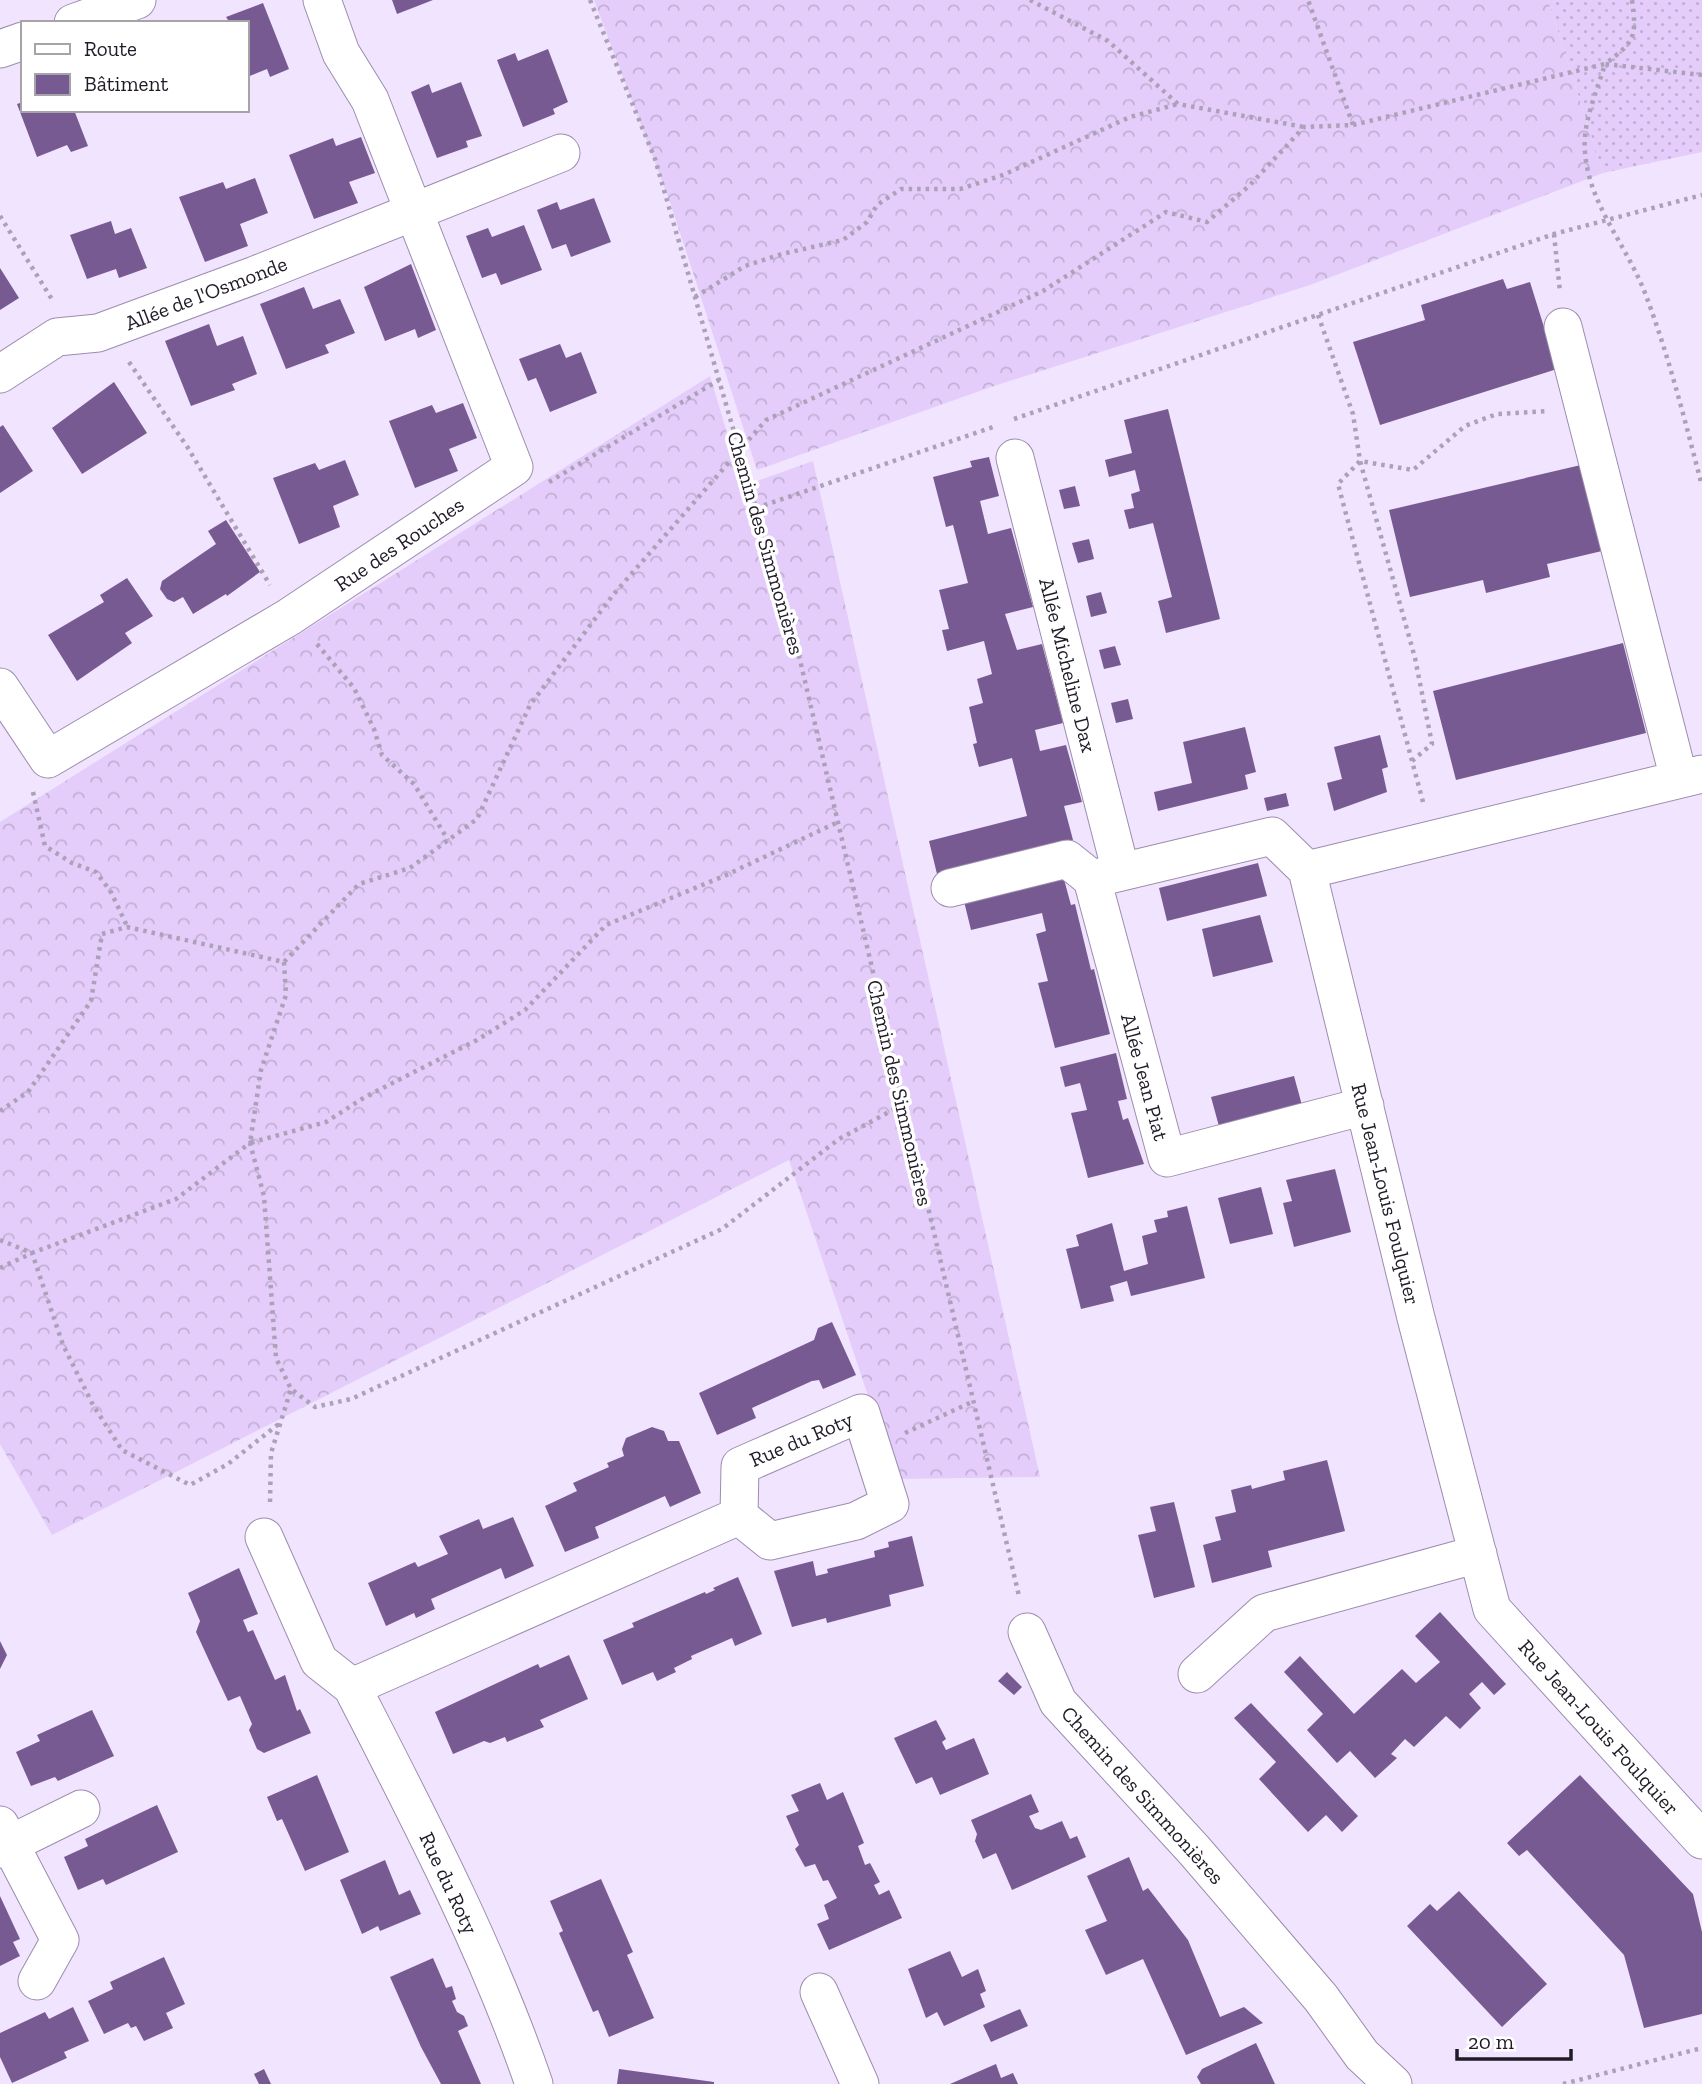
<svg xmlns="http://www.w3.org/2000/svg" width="1702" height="2084" font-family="'Zilla Slab',serif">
  <defs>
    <pattern id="grass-dots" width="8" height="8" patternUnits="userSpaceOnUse" patternTransform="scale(1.75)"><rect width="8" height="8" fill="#e4cdfa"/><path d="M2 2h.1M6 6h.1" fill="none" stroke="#c3afd6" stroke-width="1.8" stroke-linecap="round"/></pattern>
    <pattern id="forest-crowns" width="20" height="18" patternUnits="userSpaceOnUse" patternTransform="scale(1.75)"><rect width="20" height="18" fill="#e4cdfa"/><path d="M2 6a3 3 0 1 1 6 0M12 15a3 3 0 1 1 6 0" fill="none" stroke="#c3afd6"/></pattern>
  </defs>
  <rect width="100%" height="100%" fill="#f1e4ff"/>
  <path fill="url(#grass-dots)" d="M1548,0H1702V152L1603,173Z"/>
  <path fill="url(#forest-crowns)" d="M594,0H1548L1603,173L1310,285L991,387L757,470L671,205Z
    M710,376L743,486L813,461L1040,1477L896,1479L789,1160L52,1535L0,1444V822Z"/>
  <path fill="#785a92" d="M392,0H433L397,14Z
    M263,3L289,69L270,77L267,69L247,77V23H230L226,17Z
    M548,49L568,102L553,109L555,114L523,127L497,60L515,53L518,61Z
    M461,82L482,136L466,141L468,147L437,158L411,92L429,84L432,93Z
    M23,102V110H74L88,146L71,152L67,145L37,157L17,104Z
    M361,137L375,173L349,182L358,203L314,219L289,155L333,138L336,146Z
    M255,178L268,213L240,224L248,246L205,262L179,197L223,182L226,189Z
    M594,198L611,242L571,257L566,244L552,249L537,210L557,202L560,210Z
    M111,221L115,234L131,228L147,268L119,278L116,269L87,279L70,235Z
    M524,225L542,270L501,285L496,273L482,278L466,236L488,228L492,237Z
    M411,264L436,330L418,338L415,329L385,341L364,287Z
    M0,268L19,298L0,310Z
    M1503,279L1507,289L1530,282L1557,369L1380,425L1353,342L1425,320L1421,305Z
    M304,287L313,309L340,299L355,333L325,345L329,353L286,369L260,304Z
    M209,324L217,346L243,336L257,374L232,384L235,390L191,406L165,341Z
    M560,344L566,358L581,352L597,393L550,412L536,378L528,381L519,359Z
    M114,382L147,433L82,474L52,428Z
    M463,403L477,438L449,449L458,471L415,488L389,421L432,405L436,413Z
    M1168,409L1220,619L1166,633L1158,601L1172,597L1153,523L1129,529L1124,510L1134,508L1131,494L1140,491L1135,470L1109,477L1105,460L1132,453L1124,420Z
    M3,425L33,471L0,493V427Z
    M989,457L999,496L980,501L988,534L1011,528L1033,607L1005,614L1017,650L1042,644L1063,723L1035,730L1040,751L1066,745L1082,802L1064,806L1073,840L937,874L929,841L1027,816L1012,758L979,767L973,744L977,743L969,707L983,703L977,679L992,674L984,641L947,651L942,630L949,629L939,590L968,583L953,525L946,527L933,477L972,467L970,461Z
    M345,460L359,495L333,506L340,527L299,544L273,478L315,463L319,470Z
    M1581,465L1602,551L1547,564L1550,577L1486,593L1483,580L1410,597L1389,510Z
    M1075,486L1080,506L1064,509L1059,490Z
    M226,520L260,572L227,596L226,594L193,614L183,597L174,602L167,599L160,589L162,581L216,544L208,531Z
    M1089,539L1094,559L1078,563L1072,543Z
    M127,578L153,616L125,633L132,643L77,681L48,635L104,602L100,595Z
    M1101,592L1107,613L1091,617L1086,596Z
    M1623,643L1646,733L1456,780L1433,691Z
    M1115,646L1121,665L1104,669L1099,650Z
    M1128,699L1133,719L1116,723L1111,703Z
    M1245,727L1256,772L1245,775L1248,789L1158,811L1154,792L1192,783L1183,742Z
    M1380,735L1388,767L1382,769L1387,792L1334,811L1327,783L1342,779L1334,747Z
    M1286,793L1289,806L1267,811L1264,798Z
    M1258,863L1267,896L1167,921L1159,888Z
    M1062,872L1071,905L1075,904L1091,970L1094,969L1110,1034L1055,1048L1038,983L1048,981L1036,934L1046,931L1042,913L971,930L963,897Z
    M1260,915L1273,962L1213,977L1202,929Z
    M1116,1053L1127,1099L1118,1101L1123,1120L1128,1118L1144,1164L1088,1178L1071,1113L1087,1110L1080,1083L1065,1087L1060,1067Z
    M1294,1076L1303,1109L1220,1130L1211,1097Z
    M1335,1169L1351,1232L1294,1247L1283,1203L1292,1201L1286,1180Z
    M1261,1187L1273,1234L1230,1244L1218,1198Z
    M1187,1206L1205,1278L1131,1296L1127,1281L1110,1286L1114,1301L1081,1309L1066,1249L1079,1246L1076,1235L1112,1223L1124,1271L1148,1264L1142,1236L1157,1232L1154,1220L1168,1217L1167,1211Z
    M832,1322L856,1375L823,1389L819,1380L812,1381L752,1408L756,1418L717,1435L699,1393L814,1340L818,1328Z
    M652,1427L664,1431L668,1441H679L701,1493L670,1507L665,1496L595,1527L599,1538L565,1552L545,1506L577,1491L573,1483L609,1467L607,1463L624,1456L622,1449L626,1438Z
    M1327,1460L1345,1531L1268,1551L1272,1567L1212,1583L1203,1545L1221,1540L1215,1517L1236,1512L1231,1490L1251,1485L1252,1489L1285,1480L1283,1471Z
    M1174,1502L1195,1587L1154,1598L1138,1535L1156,1531L1150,1507Z
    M513,1517L534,1566L505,1579L501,1568L431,1599L435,1609L416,1618L414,1613L386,1626L368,1583L415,1562L418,1567L448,1554L439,1536L479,1519L483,1529Z
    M912,1536L924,1586L889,1595L891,1606L827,1623L826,1618L792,1627L774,1571L813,1561L816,1576L828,1573L827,1569L875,1557L874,1551L889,1547L888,1542Z
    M239,1568L258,1614L243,1620L248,1632L253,1630L275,1680L285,1675L297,1711L300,1709L311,1733L264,1753L257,1749L249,1730L252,1724L240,1696L228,1701L213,1669L196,1632L200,1621L188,1593Z
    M738,1577L762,1634L735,1646L732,1638L691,1656L692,1659L674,1668L676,1672L657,1681L653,1672L622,1685L603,1640L634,1627L632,1623L705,1592L706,1594L715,1590L713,1588Z
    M1440,1612L1506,1684L1494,1695L1482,1682L1469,1694L1481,1708L1460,1729L1446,1716L1414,1747L1405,1739L1391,1754L1397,1758L1375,1778L1350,1751L1337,1763L1307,1730L1323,1714L1284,1672L1300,1656L1354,1714L1402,1669L1416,1683L1440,1662L1415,1636Z
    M0,1641L7,1655L0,1669Z
    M569,1655L588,1699L540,1720L544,1727L507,1742L505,1737L490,1743L484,1741L453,1754L435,1712L538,1664L540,1668Z
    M1007,1672L1022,1687L1014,1695L998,1681Z
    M1251,1703L1358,1816L1342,1832L1326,1815L1308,1832L1259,1779L1276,1762L1234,1718Z
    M92,1710L114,1756L58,1781L55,1777L31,1786L16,1752L40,1741L37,1735Z
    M936,1720L946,1739L942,1742L946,1750L974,1738L989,1774L940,1795L932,1777L916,1784L894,1738Z
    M317,1775L349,1852L305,1871L282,1819L277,1821L267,1797Z
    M1580,1775L1693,1894L1702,1932V2014L1644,2028L1624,1955L1527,1850L1519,1856L1507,1843Z
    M820,1783L827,1800L843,1792L864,1843L858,1846L865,1865L870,1863L880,1882L874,1885L879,1895L889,1890L902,1918L829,1950L817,1924L829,1919L824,1905L837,1898L828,1880L823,1881L815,1864L805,1867L795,1849L799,1845L786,1816L799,1811L791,1795Z
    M1031,1794L1039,1812L1029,1816L1035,1828L1041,1830L1062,1821L1070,1839L1077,1836L1086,1857L1012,1890L996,1853L983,1859L975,1841L977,1834L971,1820Z
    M157,1805L178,1852L106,1885L103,1879L78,1890L64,1857L88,1846L85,1839Z
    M1129,1857L1143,1891L1148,1888L1188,1940L1220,2017L1244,2007L1263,2023L1186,2055L1143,1959L1106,1975L1085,1930L1107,1921L1087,1876Z
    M385,1860L399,1895L410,1890L421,1914L380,1931L378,1926L362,1934L340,1880Z
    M601,1879L633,1952L627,1955L654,2018L609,2037L598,2010L593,2012L559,1933L563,1931L550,1901Z
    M1459,1891L1547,1984L1502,2027L1407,1926L1430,1904L1437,1911Z
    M0,1896L20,1939L13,1942L20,1956L0,1966Z
    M950,1951L962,1977L978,1969L986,1991L980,1994L985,2007L944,2026L937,2012L926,2018L908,1969Z
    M164,1957L185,2004L166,2013L173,2028L144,2041L136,2026L131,2028L128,2023L104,2034L88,2001L113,1989L110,1982Z
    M433,1958L446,1988L452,1986L456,1999L452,2001L457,2012L464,2016L468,2026L458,2031L481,2084H441L421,2047L390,1977Z
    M73,2007L89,2041L64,2052L67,2058L12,2083L0,2057V2033L45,2012L49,2019Z
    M1020,2009L1028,2026L991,2042L983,2025Z
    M1256,2043L1275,2084H1201L1197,2077L1202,2069Z
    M996,2064L1001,2078L1013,2073L1018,2084H950Z
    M264,2069L271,2084H259L254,2074Z
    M619,2069L714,2082V2084H617Z"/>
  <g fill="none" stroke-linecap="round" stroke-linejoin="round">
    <g stroke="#9d8dad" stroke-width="39">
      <path id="minor" d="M73,23L137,0
        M0,49L23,41
        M1563,327L1679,779
        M0,374L57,337L98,333L255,275L561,153
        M1015,458L1121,872
        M0,687L48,759L289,617L514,467L370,100L341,53L322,0
        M1702,774L1307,870L1416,1318L1492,1609L1702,1840
        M1092,879L1167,1158L1365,1106
        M950,888L1067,859L1092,879L1272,836L1307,870
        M861,1413L890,1504L856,1521L770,1541L739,1516L740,1466Z
        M264,1537L319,1661L352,1687
        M1027,1632L1058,1702L1194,1850L1321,1998L1362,2055L1393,2084
        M1197,1674L1264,1613L1478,1554
        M0,1825L60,1940L37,1981
        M0,1849L81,1809
        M819,1992L860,2084
        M534,2084C487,1947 418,1816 352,1687L739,1516"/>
    </g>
    <path stroke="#aca1b7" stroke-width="4.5" stroke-dasharray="3.5 5" stroke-linecap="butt" d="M590,0L655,159L800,660L1019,1596
      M1030,0L1108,41L1178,104L1304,127
      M1702,75L1605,64C1597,91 1582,124 1585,152C1589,205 1626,244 1645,293C1669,356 1685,421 1702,486
      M1353,125L1605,64C1635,41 1637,38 1632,0
      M0,216L53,301
      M1554,234L1560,292
      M695,297L745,266L782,254L843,240L867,222L877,205L901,189H960L1003,175L1130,117L1178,104
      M1318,315L1353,414L1360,461L1415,658L1432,744L1412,761
      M129,362L188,448L270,585
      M1014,419L1554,234L1702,195
      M549,482L719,380
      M756,508L993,427
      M317,644L354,688L374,729L382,755L414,784L448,840
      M33,792L45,846L72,863L96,872L111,892L127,926
      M1423,802L1338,484L1360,461L1413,470L1465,426L1497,414L1548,411
      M284,962L286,995L261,1070L250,1143L326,1122L365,1097L477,1040L525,1010L606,925L724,876L838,822
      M0,1111L28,1092L91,1001L102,934L127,927L284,962L359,884L410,868L477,819L530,705L613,595L766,420L1043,291L1166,212L1207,222L1250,185L1304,127L1353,125L1308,0
      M0,1240L32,1253L176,1199L250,1143L264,1196L276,1358L291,1389L315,1407L351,1399L722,1229L839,1139L902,1105
      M0,1268L32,1253L63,1345L93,1405L122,1450L190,1485L228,1464L280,1423
      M905,1433L974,1401
      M270,1502L271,1453L291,1389
      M1563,2084L1702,2048"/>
    <use href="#minor" stroke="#fff" stroke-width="37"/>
  </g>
  <g text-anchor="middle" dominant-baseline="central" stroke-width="7" stroke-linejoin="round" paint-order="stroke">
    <g font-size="21" fill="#211b27" stroke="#fff">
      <text transform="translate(206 293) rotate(-21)">Allée de l'Osmonde</text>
      <text transform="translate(766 543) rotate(74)">Chemin des Simmonières</text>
      <text transform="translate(399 544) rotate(-34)">Rue des Rouches</text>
      <text transform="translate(1068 665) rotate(76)">Allée Micheline Dax</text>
      <text transform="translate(1145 1077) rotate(75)">Allée Jean Piat</text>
      <text transform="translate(900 1093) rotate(77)">Chemin des Simmonières</text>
      <text transform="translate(1386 1194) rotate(76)">Rue Jean-Louis Foulquier</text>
      <text transform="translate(801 1439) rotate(-23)">Rue du Roty</text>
      <text transform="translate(1599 1727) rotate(48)">Rue Jean-Louis Foulquier</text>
      <text transform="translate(1143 1795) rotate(48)">Chemin des Simmonières</text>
      <text transform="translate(449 1883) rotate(65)">Rue du Roty</text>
    </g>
  </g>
  <rect x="21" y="21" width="228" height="91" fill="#ffffff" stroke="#a6a4a9" stroke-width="2"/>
  <rect x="35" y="44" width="35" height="10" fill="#ffffff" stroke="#a6a4a9" stroke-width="2"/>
  <text x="84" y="56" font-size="21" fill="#211b27">Route</text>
  <rect x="35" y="74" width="35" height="21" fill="#785a92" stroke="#a6a4a9" stroke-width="2"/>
  <text x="84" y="91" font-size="21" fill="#211b27">Bâtiment</text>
  <path d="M1457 2049v10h114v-10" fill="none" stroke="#211b27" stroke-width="3.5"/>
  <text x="1468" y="2049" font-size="21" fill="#211b27" stroke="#ffffff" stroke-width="5" paint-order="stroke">20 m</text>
</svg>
